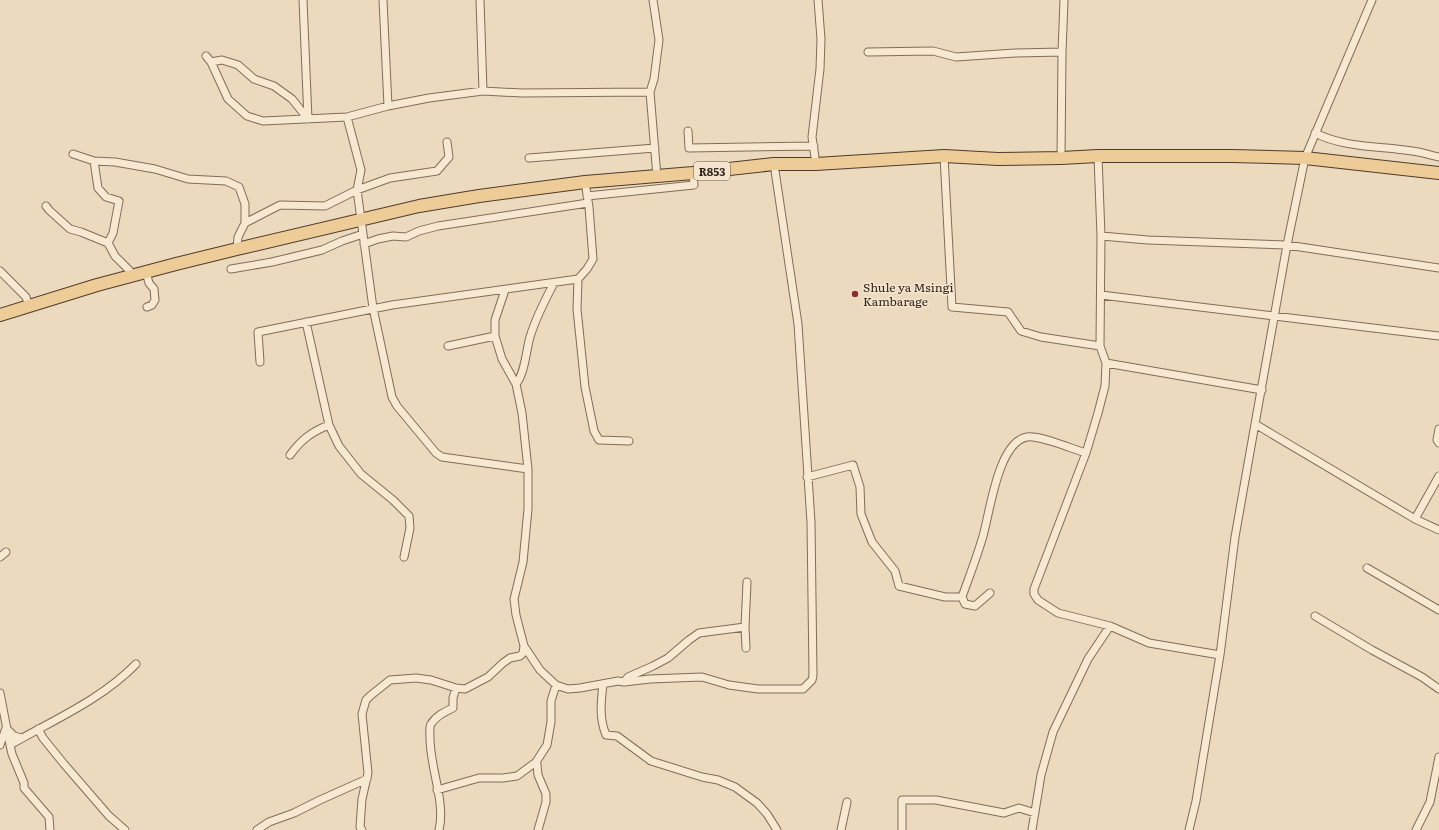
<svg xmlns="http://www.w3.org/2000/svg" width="1439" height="830" font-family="Literata,serif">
  <rect width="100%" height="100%" fill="#ebdabe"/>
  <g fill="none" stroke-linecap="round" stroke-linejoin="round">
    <g stroke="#826c58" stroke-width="9">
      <path id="street" d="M303,0L308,119
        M383,0L388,106
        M480,0L483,91
        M868,52L933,51L956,57L1015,53L1062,52
        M206,56L211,62L228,99L247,116L263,121L347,117L388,106L429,98L483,91L522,93L650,92L657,177
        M211,62L222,60L238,65L254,79L274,86L292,99L308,119
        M650,92L654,79L659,40L653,0
        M688,131L689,148L814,146
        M1315,133C1345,148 1379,146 1412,151C1421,152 1430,155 1439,157
        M73,154L94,161L115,162L155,169L188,179L226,181L239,187L245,204V223
        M944,156L952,307L1008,312L1021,331L1041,337L1100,346
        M1098,156L1101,236L1100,346L1106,363L1105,386L1098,413L1086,453L1034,589V594L1038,600L1058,613L1110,626L1149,643L1220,655
        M529,158L655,148
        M1061,158L1062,52L1064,0
        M94,161L98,188L106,197L119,201L113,233L108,243L115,256L130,271L131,277
        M816,164L812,137L820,69L821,39L818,0
        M587,196L694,185L693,173
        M46,206L49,210L70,229L81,232L108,243
        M363,234L373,308L392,397L397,406L436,453L442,457L528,469
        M1101,236L1148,240L1287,245L1439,268
        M364,244L378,239L393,236L406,237L419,231L438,226L588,203
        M237,249L238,237L245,223L280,205L325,206L357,190L390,178L437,171L449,157L447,142
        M231,269L272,262L322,250L342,241L363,234L357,190L361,170L347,117
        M0,271L26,297L29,306
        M146,272L149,283L154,289L155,300L152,305L147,307
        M578,279L577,309L585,387L594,431L599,440L629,441
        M505,290L495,320V336L502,359L516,384L522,413L528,469V509L523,562L514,599L516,615L524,646L540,670L556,685L568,689L580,688L618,681L624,682L650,679L702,677L729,685L758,689H803L812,680L813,675L811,522L798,324L774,164
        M1101,295L1439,336
        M306,322L329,425L339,446L361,474L393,500L409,516L410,528L404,557
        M448,346L495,336
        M260,362L258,332L392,305L578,279L587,269L593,259L589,207L585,182
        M1106,363L1262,390
        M516,384C525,373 526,351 530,337C536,317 545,300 554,283
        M1255,424L1415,519L1439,530
        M1439,429L1437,440L1439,443
        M290,455C301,440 311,432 329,425
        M807,477L853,465L860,487L861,514L872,542L895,571L899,586L945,597H962L965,604L975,606L990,593
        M1415,519L1439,476
        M0,557L6,552
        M1367,568L1439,610
        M962,597C969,577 977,557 983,536C990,512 998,442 1027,437C1040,435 1072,449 1086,453
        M1315,616L1372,650L1422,677L1439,689
        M745,627L746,648
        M624,682L628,677L653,666L668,658L689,640L699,633L745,627L747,582
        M603,684C601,702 599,718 606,735L617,736L651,761L702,777L718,780L735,787L757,803L767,814L777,830
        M0,693L10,745C53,720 101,700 136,664
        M38,729L43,738L64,764L109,816L125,830
        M0,745L6,728L14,736L22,738
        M10,745L12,754L24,783V788L49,817L50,830
        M536,762L537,764L538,775L546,794V802L538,830
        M437,790L479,778H503L517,776L536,762L547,745L551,722V701L556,685
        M257,830L269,822L294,813L320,800L367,779
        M362,830L360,827L362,799L368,773L362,714L366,700L370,696L390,680L416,678L431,680L456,688L465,689L488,677L503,663L510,658L520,656L523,653L524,646
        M439,830C446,802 429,765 430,736C430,732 429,727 431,724C436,716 444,712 453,708V698L456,688
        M841,830L847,802
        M902,830V800H936L1004,813L1019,808L1035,813
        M1032,830L1041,775L1053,732L1088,659L1110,626
        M1189,830L1196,801L1220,655L1235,537L1255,424L1287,245L1305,158L1372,0
        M1416,830L1430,802L1439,757"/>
    </g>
    <g stroke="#503a2c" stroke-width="14">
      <path id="primary" d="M0,315L97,285L176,264L237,249L419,206L479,196L585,182L693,173L774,164H816L944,156L998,159L1061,158L1098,156H1232L1305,158L1439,173"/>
    </g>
    <use href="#street" stroke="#f7e9d1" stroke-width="7"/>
    <use href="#primary" stroke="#eecc97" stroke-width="12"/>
  </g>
  <circle fill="#8e2b33" stroke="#f3e5ce" stroke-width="1.5" cx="855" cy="294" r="4"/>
  <g text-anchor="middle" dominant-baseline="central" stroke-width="3" stroke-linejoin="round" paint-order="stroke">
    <rect fill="#f3e5ce" stroke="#6d5f51" stroke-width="1" x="694" y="162" width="36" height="18" rx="3"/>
    <g font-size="11" font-weight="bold" fill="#33251c">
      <text x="712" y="171">R853</text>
    </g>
    <g font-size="12" fill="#33251c" stroke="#f3e5ce" text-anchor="start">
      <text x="863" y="287">Shule ya Msingi<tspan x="863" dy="14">Kambarage</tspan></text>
    </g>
  </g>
</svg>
